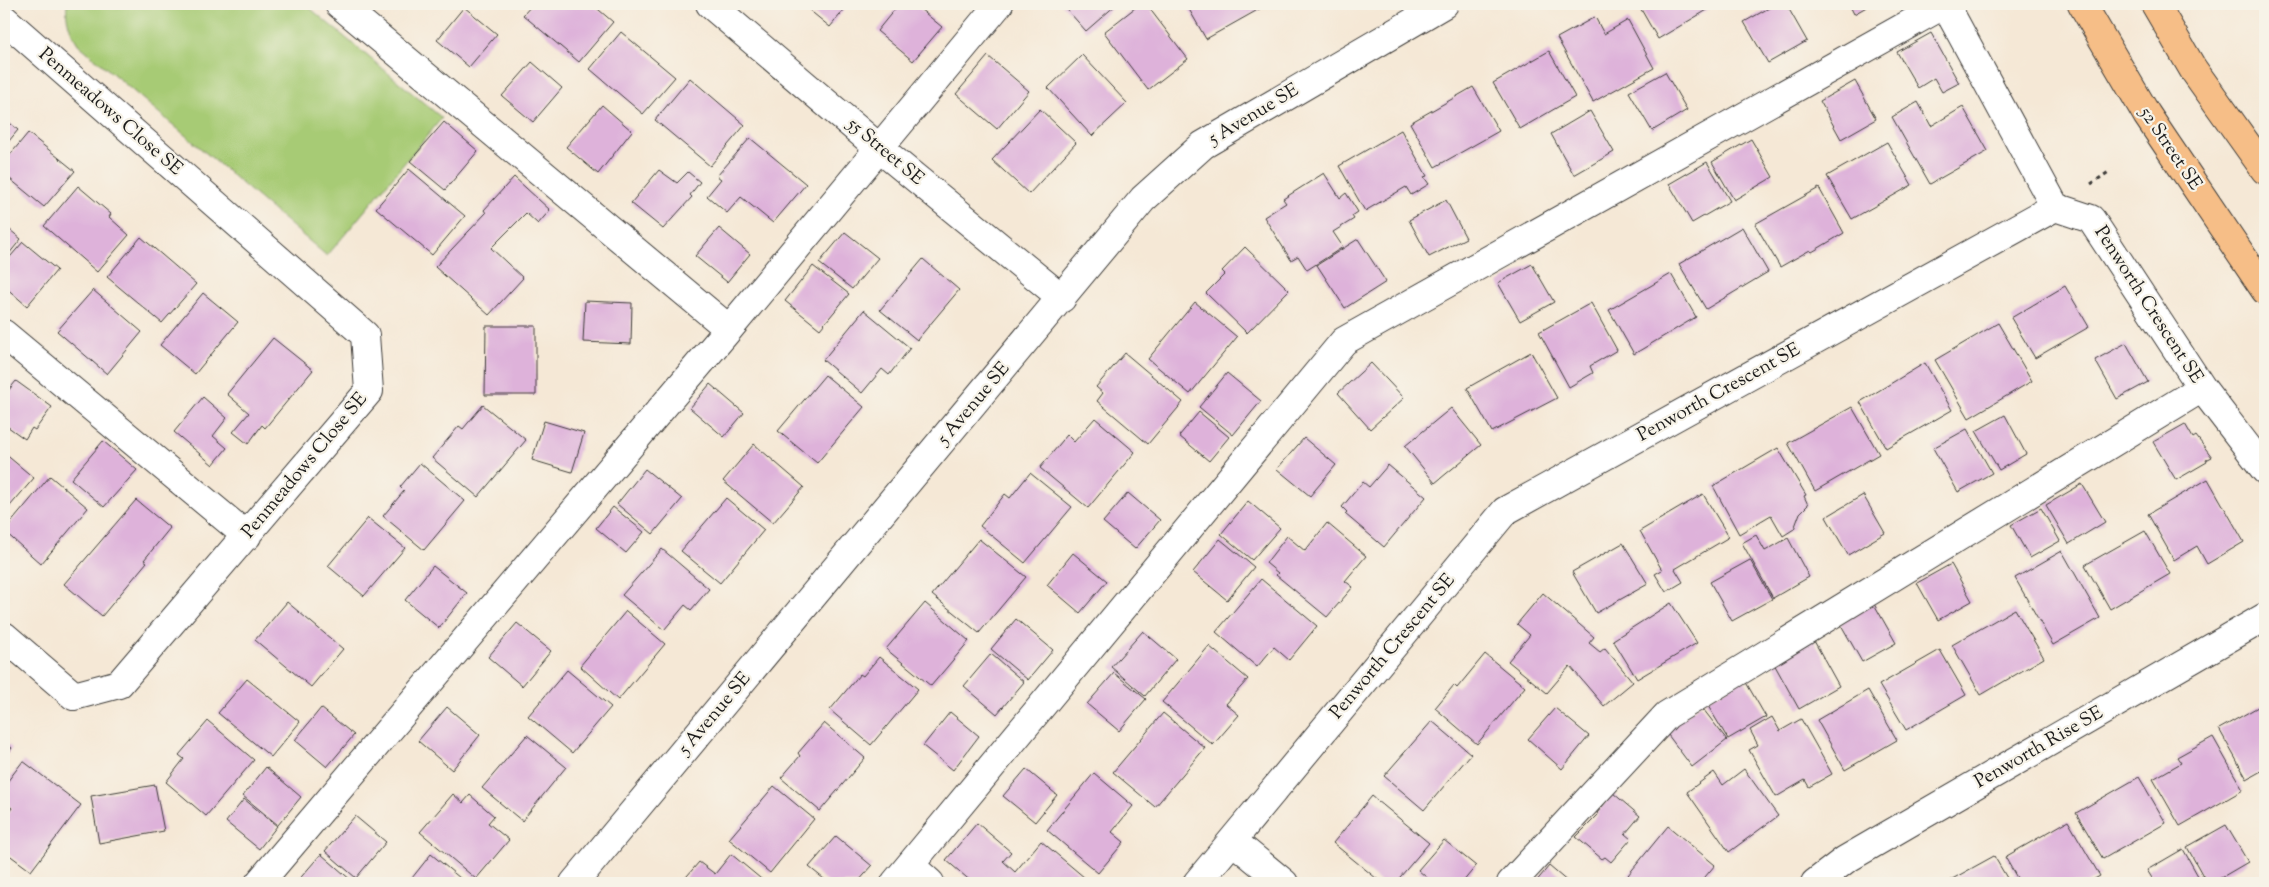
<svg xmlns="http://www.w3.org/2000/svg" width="2269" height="887" font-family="'Sorts Mill Goudy',serif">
  <rect width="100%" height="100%" fill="#f7f3e8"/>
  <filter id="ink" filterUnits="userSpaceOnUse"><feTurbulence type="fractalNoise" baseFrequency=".02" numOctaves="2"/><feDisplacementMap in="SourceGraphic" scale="10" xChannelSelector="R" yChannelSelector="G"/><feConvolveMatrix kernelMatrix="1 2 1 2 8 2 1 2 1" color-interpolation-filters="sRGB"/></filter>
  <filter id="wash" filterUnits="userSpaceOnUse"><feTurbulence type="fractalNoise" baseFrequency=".0096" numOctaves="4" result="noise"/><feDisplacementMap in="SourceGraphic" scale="20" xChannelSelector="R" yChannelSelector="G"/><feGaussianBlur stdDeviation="1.12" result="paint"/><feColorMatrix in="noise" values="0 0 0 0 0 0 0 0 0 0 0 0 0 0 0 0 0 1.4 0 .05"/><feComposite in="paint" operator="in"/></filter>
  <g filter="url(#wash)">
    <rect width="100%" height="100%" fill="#f5e8d6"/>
    <path fill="#a7cb74" stroke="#627448" d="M67,4H305L442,118L327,256L78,44C70,31 65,20 67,4Z"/>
    <g id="blocks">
      <path fill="#deb2da" d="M533,4H592L613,22L579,62L523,15Z
        M802,4H849L830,27Z
        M899,4H914L942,27L913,61L877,31Z
        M1062,4H1117L1086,31Z
        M1140,4H1146L1188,59L1148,90L1104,32Z
        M1186,4H1261L1263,7L1206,39Z
        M1638,4H1713L1714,6L1658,39Z
        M1776,4H1786L1807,41L1768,63L1744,22Z
        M1849,4H1869L1870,5L1854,14Z
        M464,7L497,34L469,67L437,40Z
        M1595,17L1604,34L1628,20L1654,68L1593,102L1557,38Z
        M621,32L675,77L643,114L590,69Z
        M1931,33L1959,83L1942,92L1934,78L1918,88L1897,52Z
        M1549,51L1575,97L1520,129L1493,83Z
        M1082,55L1127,103L1092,136L1048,88Z
        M988,56L1029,91L997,129L956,94Z
        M532,62L562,88L533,122L502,96Z
        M1665,72L1687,110L1652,131L1629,92Z
        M690,78L745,125L710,166L655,120Z
        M1855,81L1876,119L1841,139L1820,101Z
        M1473,87L1499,131L1435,167L1410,123Z
        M1918,102L1931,126L1963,107L1988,151L1930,184L1892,117Z
        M602,105L632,131L598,174L566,147Z
        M1040,109L1076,143L1029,194L992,160Z
        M1590,111L1614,152L1574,175L1551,134Z
        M4,118L18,130L4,147Z
        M444,122L478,151L445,190L410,161Z
        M1401,130L1427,176L1424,177L1429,184L1411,195L1406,187L1365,211L1339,166Z
        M28,133L75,171L44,207L4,174V162Z
        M750,138L806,184L773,223L741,197L727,213L707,196L721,179L717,176Z
        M1751,139L1773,177L1734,200L1712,162Z
        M1887,142L1912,185L1852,219L1827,176Z
        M1707,162L1730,201L1692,223L1669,184Z
        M409,169L465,216L432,255L376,208Z
        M659,170L677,183L688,172L700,182L690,195L692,197L663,229L631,203Z
        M1324,173L1340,198L1346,193L1358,212L1352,216L1354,219L1333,232L1343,247L1307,270L1298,256L1291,260L1264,217L1286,203L1283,199Z
        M514,177L550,210L538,224L526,213L491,248L523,278L489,315L435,267L486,213L484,210Z
        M78,186L111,214L109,217L129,235L97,272L44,226Z
        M1819,188L1844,233L1812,252L1810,250L1780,267L1755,224Z
        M1446,200L1466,238L1429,257L1409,220Z
        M4,225L21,239L4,260Z
        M1742,227L1768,272L1706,309L1679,264Z
        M719,228L750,254L727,282L695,256Z
        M845,232L878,258L852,289L819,263Z
        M141,237L196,284L162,323L107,277Z
        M1358,239L1386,282L1345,308L1317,265Z
        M23,242L57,270L27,306L4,286V264Z
        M1245,247L1289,290L1247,333L1206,293L1225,274L1222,271Z
        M923,259L959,290L917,340L880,310Z
        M1532,264L1554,302L1520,321L1498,283Z
        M813,266L849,294L820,329L785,301Z
        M1671,274L1696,317L1634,354L1609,310Z
        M2065,286L2089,327L2035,358L2011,318Z
        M93,290L142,332L107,374L57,331Z
        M203,293L238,322L195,374L160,345Z
        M585,301L632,303L631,344L583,342Z
        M1195,302L1237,337L1190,394L1148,359Z
        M1591,303L1617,350L1590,366L1593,373L1569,387L1539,332Z
        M864,310L910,348L889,375L882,369L862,393L823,360Z
        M1998,323L2032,381L1969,418L1935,360Z
        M486,326H536V395H485Z
        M273,338L313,370L265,428L262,425L248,444L233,432L249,413L227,394Z
        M2126,343L2148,382L2117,399L2095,360Z
        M1531,352L1557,398L1492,432L1467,388Z
        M1125,353L1183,402L1148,444L1097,401L1103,393L1096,387Z
        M1371,363L1404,398L1370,429L1338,393Z
        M1925,363L1952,410L1886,448L1860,402Z
        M1227,373L1261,401L1233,435L1199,407Z
        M825,375L864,407L817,463L778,431Z
        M16,381L52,407L35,430L32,428L25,439L4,424V396Z
        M710,384L744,413L724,437L690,408Z
        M203,397L227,418L213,436L227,448L213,465L174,432Z
        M483,405L526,440L478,497L432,458L459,426L463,429Z
        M1852,407L1879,454L1815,491L1788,443Z
        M1451,408L1481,445L1435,483L1405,446Z
        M1199,412L1229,437L1209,461L1179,436Z
        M2005,415L2026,454L1999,470L1976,431Z
        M1095,418L1135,452L1088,508L1040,468L1067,435L1074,442Z
        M544,421L584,433L572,472L532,460Z
        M2185,424L2193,438L2196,436L2212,457L2206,460L2207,462L2176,480L2153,442Z
        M1967,429L1992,473L1958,492L1933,448Z
        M1304,438L1336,465L1310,496L1277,469Z
        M103,441L137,470L104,507L71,479Z
        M754,444L804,487L773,523L723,481Z
        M1778,448L1806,495L1804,496L1808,505L1800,513L1794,529L1783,536L1771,515L1739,534L1713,486Z
        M4,453L34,478L4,513Z
        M420,463L465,501L424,550L383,516L404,491L400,487Z
        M1388,465L1426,497L1384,547L1345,514L1347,512L1342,507L1363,482L1369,487Z
        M645,469L682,499L653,534L617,504Z
        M1030,473L1072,507L1025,563L980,526L1005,494L1010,498Z
        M50,476L88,508L41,564L4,531Z
        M2208,479L2244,542L2207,564L2197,546L2174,560L2148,514Z
        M2082,484L2105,522L2069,544L2046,505Z
        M1128,493L1160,520L1135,549L1103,522Z
        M1703,494L1729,537L1675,569L1683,582L1666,592L1655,574L1662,570L1640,531Z
        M1863,495L1885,533L1848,555L1826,517Z
        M726,498L764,530L720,583L681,551Z
        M136,500L170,528L144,560L147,562L102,616L64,584Z
        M1248,501L1280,528L1252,560L1221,534Z
        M613,507L644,532L626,553L596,528Z
        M2041,508L2060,541L2030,558L2011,525Z
        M368,518L405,548L364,596L328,566Z
        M1327,523L1366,556L1345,581L1353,587L1327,617L1276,575L1278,573L1266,563L1287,536L1305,551Z
        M2145,531L2170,574L2110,609L2085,565Z
        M1756,535L1765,551L1788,538L1809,577L1773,598L1742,543Z
        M979,539L1026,577L979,633L932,595Z
        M1220,539L1254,567L1227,600L1193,572Z
        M1623,543L1648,584L1596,613L1572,572Z
        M662,549L709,589L691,610L685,605L664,630L622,595Z
        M2062,551L2100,618L2053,645L2015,578Z
        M1073,553L1107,581L1080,613L1047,585Z
        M1750,560L1772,599L1732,621L1710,582Z
        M1951,564L1972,601L1938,620L1917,583Z
        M433,566L467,593L439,628L405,600Z
        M1261,579L1317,626L1289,660L1274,647L1257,667L1216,632Z
        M1543,593L1594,637L1589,643L1600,652L1605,648L1633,682L1604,706L1570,666L1547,693L1508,661L1530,635L1517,624Z
        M287,602L343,649L311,687L255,640Z
        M925,603L969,641L931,686L886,649Z
        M1671,603L1697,643L1637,679L1613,640Z
        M1874,604L1896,643L1862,662L1840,623Z
        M2015,609L2044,658L1981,695L1952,645Z
        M626,611L665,644L618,700L580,666Z
        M1016,619L1053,650L1028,680L991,649Z
        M517,623L551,651L522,686L488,657Z
        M1143,631L1176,659L1145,696L1111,667Z
        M1813,639L1839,686L1799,709L1773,662Z
        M1209,646L1248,679L1226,704L1239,715L1213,745L1162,702Z
        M1940,650L1966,695L1906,730L1879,685Z
        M991,654L1024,682L997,714L964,686Z
        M1485,654L1525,687L1477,744L1435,708L1454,685L1457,688Z
        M879,657L918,689L871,745L830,710L860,674L863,676Z
        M567,670L611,707L572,753L528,716Z
        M1114,673L1146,699L1119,731L1087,704Z
        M247,679L300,722L271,757L218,713Z
        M1744,679L1766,717L1728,739L1705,701Z
        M1868,690L1897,740L1845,770L1817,720Z
        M2265,703V769L2247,779L2219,729Z
        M1700,705L1727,740L1692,767L1665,731Z
        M447,707L480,735L452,770L418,741Z
        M321,708L354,735L327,767L295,740Z
        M1555,708L1589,736L1562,769L1528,739Z
        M950,712L979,736L953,770L923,746Z
        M1163,713L1205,748L1155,807L1113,772Z
        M1772,717L1780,731L1801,719L1832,774L1809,787L1805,780L1776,797L1749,750L1758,745L1750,730Z
        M208,721L254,760L206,816L166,782L184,759L179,755Z
        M1432,721L1471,754L1424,810L1384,776Z
        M824,723L865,758L820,811L781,778L800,756L798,753Z
        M527,735L566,767L522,821L482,788Z
        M2213,737L2243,790L2180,826L2153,779L2181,763L2177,757Z
        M4,742L12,748L4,758Z
        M23,761L81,805L31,871L4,851V819L12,808L4,801V786Z
        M266,767L301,797L278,825L243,796Z
        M1026,769L1057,795L1035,822L1003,796Z
        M1744,769L1778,816L1729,852L1687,792L1714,772L1723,785Z
        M1094,773L1133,806L1112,832L1124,842L1098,873L1047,830Z
        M2139,777L2166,823L2103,859L2076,813Z
        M155,785L164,831L99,843L91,796Z
        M774,786L814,819L770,873L729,839Z
        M1613,793L1640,816L1625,834L1631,839L1611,862L1605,857L1602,859L1576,837L1598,815L1597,813Z
        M453,794L463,803L470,795L494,816L488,823L509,840L476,879L420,832Z
        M1372,796L1429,843L1395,883H1382L1333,843Z
        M244,799L277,826L259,849L226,822Z
        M355,816L386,842L356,878L325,851Z
        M2068,821L2100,876L2087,883H2020L2005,857Z
        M977,823L1011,852L1003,861L1015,872L1041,841L1091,883H973L946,860Z
        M2226,825L2248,862L2212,883H2207L2187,847Z
        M1668,826L1715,865L1700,883H1638L1628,875Z
        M836,836L872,866L857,883H829L809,867Z
        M1444,840L1476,866L1462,883H1433L1418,870Z
        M2183,849L2202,883H2155L2147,870Z
        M321,854L352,881L350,883H296Z
        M431,854L466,883H408Z
        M731,854L766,883H681L699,862L715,874Z
        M1994,856L2010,883H1945Z
        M1549,866L1569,883H1535Z"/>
    </g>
  </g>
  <g filter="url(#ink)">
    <use href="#blocks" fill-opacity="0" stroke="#3d3b38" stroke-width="1"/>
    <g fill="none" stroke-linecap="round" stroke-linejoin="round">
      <g stroke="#3d3b38" stroke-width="30">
        <path id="minor" d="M339,4L729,329
          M710,4L879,148L1062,298
          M4,19L365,335L369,391L119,684L74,696L4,636
          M4,334L247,536
          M1233,841L1284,883
          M910,865L930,883
          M259,883L729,329L999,4
          M574,883L1143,199L1203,145L1444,4
          M895,883L1344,341L1945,4L2055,207
          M1197,883L1505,511L2055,207L2091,219L2202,388L2265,470
          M1511,883L1667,715L2202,388
          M1815,883L1845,860L2265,617"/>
      </g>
      <g stroke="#3d3b38" stroke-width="30">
        <path id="major" d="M2082,4L2147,115L2265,290
          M2155,4L2193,69L2265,170"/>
      </g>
      <path stroke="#3d3b38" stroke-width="3" stroke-dasharray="4 4" stroke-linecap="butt" d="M2091,184L2110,171"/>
      <use href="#minor" stroke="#fff" stroke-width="28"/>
      <use href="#major" stroke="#f6be87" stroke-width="28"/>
    </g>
  </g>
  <g text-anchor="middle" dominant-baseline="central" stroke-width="4.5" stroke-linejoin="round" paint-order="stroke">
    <g font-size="19" fill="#1c1c1c" stroke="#f7f3e8">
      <text transform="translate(110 112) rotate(41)">Penmeadows Close SE</text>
      <text transform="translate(1254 115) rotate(-31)">5 Avenue SE</text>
      <text transform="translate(2170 149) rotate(56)">52 Street SE</text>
      <text transform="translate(885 152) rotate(40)">55 Street SE</text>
      <text transform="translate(2148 305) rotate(57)">Penworth Crescent SE</text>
      <text transform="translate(1719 393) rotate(-29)">Penworth Crescent SE</text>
      <text transform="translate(974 404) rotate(-50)">5 Avenue SE</text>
      <text transform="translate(305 466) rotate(-50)">Penmeadows Close SE</text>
      <text transform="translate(1393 647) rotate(-50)">Penworth Crescent SE</text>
      <text transform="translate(715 714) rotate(-50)">5 Avenue SE</text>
      <text transform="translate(2039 748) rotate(-30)">Penworth Rise SE</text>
    </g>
  </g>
  <rect width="2269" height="887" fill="none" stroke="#f7f3e8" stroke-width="20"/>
</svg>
